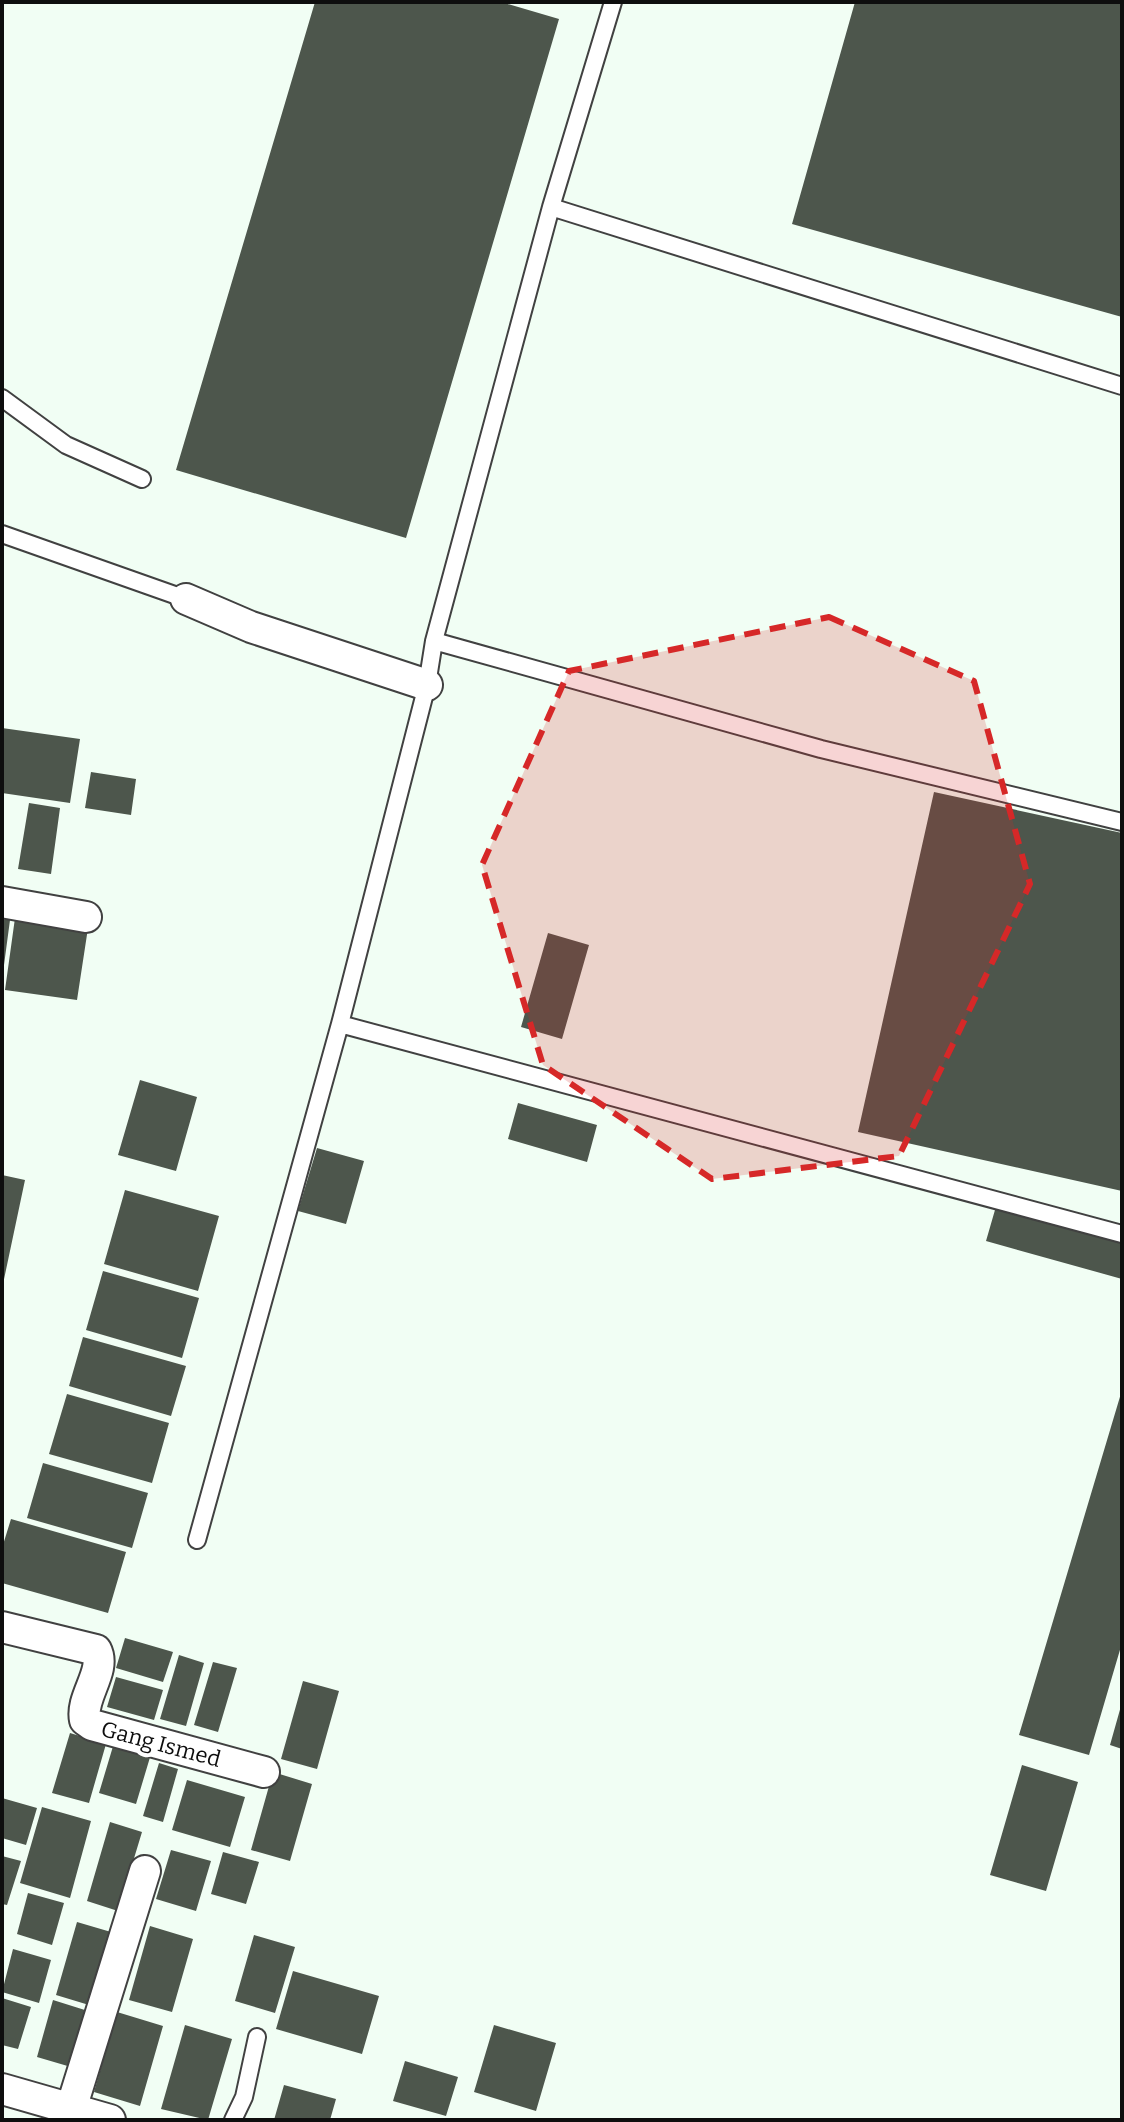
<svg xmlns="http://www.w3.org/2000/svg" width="1124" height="2122" font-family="Bitter,serif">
  <rect width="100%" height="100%" fill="#f1fef4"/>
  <path fill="#4d564c" d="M315,2H501L559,19L406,538L176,470Z
    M855,2H1122V317L792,224Z
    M2,728L80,739L70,803L2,793Z
    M91,772L136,779L131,815L85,808Z
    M934,792L1122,833V1191L858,1132Z
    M29,803L60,808L51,874L18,869Z
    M15,918L88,928L77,1000L5,990Z
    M2,919L10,920L4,965H2Z
    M548,933L589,945L562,1039L521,1027Z
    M140,1080L197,1097L176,1171L118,1155Z
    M518,1103L597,1125L587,1162L508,1139Z
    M317,1148L364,1161L346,1224L298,1211Z
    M2,1175L25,1180L3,1284L2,1283Z
    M125,1190L219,1216L198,1291L104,1264Z
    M997,1203L1122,1238V1279L986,1241Z
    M103,1271L199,1298L182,1358L86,1330Z
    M83,1337L186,1366L171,1416L69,1386Z
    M1122,1390V1643L1089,1755L1019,1735Z
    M67,1394L169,1423L152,1483L49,1454Z
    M43,1463L148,1493L132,1548L27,1518Z
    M11,1519L126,1552L108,1613L2,1583V1548Z
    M125,1638L173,1652L163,1682L116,1668Z
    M179,1655L204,1663L186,1726L160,1719Z
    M213,1662L237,1668L218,1732L194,1725Z
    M116,1677L163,1690L154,1720L107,1707Z
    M303,1681L339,1691L317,1769L281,1759Z
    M1121,1706H1122V1749L1110,1745Z
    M70,1733L106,1744L89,1803L52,1793Z
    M114,1743L151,1754L136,1804L99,1793Z
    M159,1763L178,1769L163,1822L143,1816Z
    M1022,1765L1078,1782L1046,1891L990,1875Z
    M273,1772L312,1784L290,1861L251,1850Z
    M187,1780L245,1797L230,1847L172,1830Z
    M2,1798L37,1808L26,1845L2,1838Z
    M42,1807L91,1821L70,1898L20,1883Z
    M110,1822L142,1832L118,1911L87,1901Z
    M171,1850L211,1861L196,1911L156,1899Z
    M223,1852L259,1862L246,1904L211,1894Z
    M2,1856L21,1861L7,1905L2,1904Z
    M28,1893L64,1903L52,1945L17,1934Z
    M77,1922L111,1932L89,2005L56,1995Z
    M150,1926L193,1939L172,2012L129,2000Z
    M254,1935L295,1947L275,2013L235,2001Z
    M13,1949L51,1960L39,2003L2,1992Z
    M293,1971L379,1996L362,2054L276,2029Z
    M2,1998L31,2007L18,2049L2,2045Z
    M53,2000L88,2011L71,2067L37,2057Z
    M117,2012L163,2026L140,2106L94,2092Z
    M185,2025L232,2039L208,2120L161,2109Z
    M494,2025L556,2043L536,2111L474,2092Z
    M405,2061L458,2077L446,2116L393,2101Z
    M284,2085L336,2099L330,2120H274Z"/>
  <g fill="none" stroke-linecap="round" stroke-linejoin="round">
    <g stroke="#414141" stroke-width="20">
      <path id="lane" d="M551,207L1122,386
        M2,398L66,445L142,479
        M2,534L186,599
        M434,641L821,749L1122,822
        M340,1024L1122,1234
        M197,1540L340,1024L427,685L434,641L551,207L613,2
        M233,2120L244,2097L257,2037"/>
    </g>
    <g stroke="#414141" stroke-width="34">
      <path id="street" d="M186,599L251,627L427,685
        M2,902L86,917
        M2,1627L96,1650C107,1671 80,1697 85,1720L92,1725L264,1772
        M2,2089L110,2120
        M71,2109L145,1871"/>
    </g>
    <use href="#lane" stroke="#fff" stroke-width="16"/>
    <use href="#street" stroke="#fff" stroke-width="30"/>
  </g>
  <path fill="#d62828" fill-opacity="0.2" stroke="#d62828" stroke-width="6" stroke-dasharray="16 10" stroke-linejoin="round" d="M829,617L974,681L1030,884L899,1156L712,1179L543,1065L482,865L569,671Z"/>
  <g text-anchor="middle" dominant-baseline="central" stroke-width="8" stroke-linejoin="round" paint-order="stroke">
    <g font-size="22" fill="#0e0e0e" stroke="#fff">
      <text transform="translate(161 1744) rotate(15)">Gang Ismed</text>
    </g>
  </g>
  <rect width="1124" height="2122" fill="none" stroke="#0e0e0e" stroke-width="8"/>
</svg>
